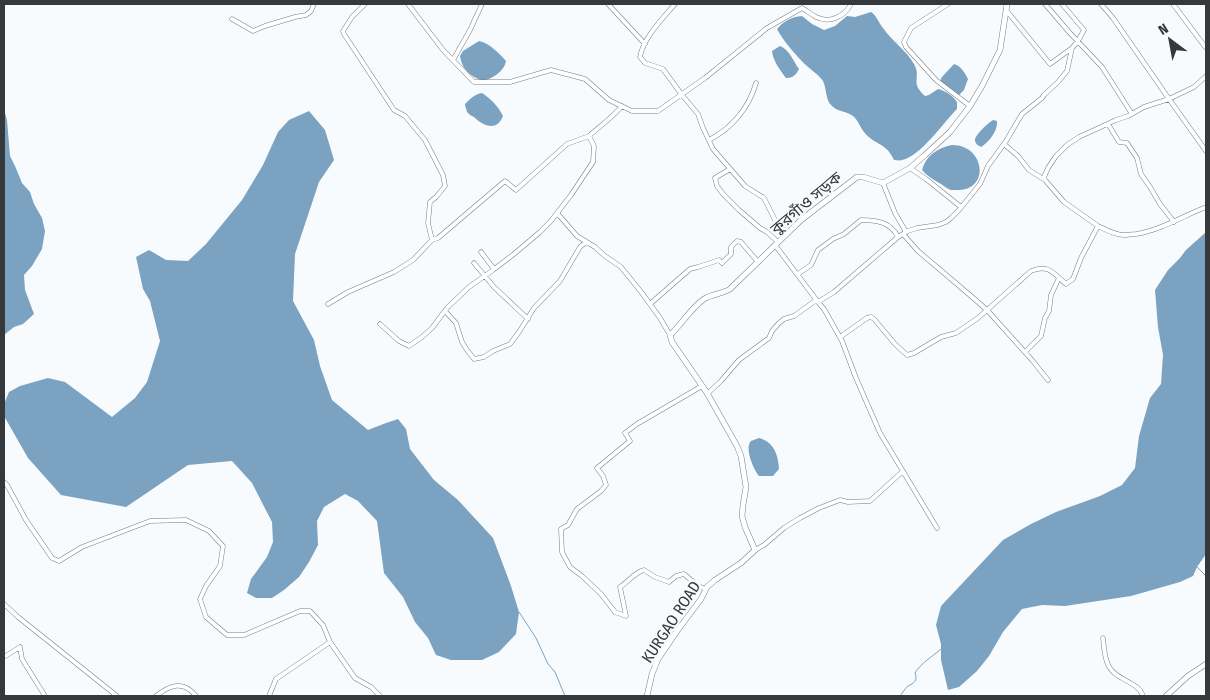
<svg xmlns="http://www.w3.org/2000/svg" width="1210" height="700" font-family="'Fira Sans Condensed','Noto Sans Bengali',sans-serif">
  <rect width="100%" height="100%" fill="#f7fbfe"/>
  <path fill="#7ba2c0" d="M871,12C877,16 878,22 883,28C892,41 906,50 914,64C922,78 909,82 925,96L929,95L938,89C946,91 952,95 957,102V109C943,123 921,156 902,160C900,161 897,160 894,160C886,142 874,145 864,132C860,127 858,120 853,116C847,111 838,112 832,106C825,100 827,89 823,81C819,75 811,70 806,65C797,57 782,39 777,29C784,21 791,17 802,16L812,24L824,30L835,26L847,16L855,17Z
    M479,41C489,43 499,53 506,61C504,72 493,78 483,81C470,76 462,70 460,56L463,51Z
    M780,46C790,50 793,61 799,69C796,75 793,78 786,78C780,70 773,61 772,51Z
    M954,64C961,66 965,73 968,79L964,90L959,95L940,81L942,77Z
    M482,93C491,99 498,106 503,116C497,132 483,126 474,117C471,116 469,114 467,112C467,111 465,106 465,104C470,99 475,94 482,93Z
    M4,110L7,120L10,156L15,166L22,183L30,192L34,204L42,218L45,231L42,249L32,266L24,275L25,290L34,314L23,324L14,327L4,335Z
    M309,111L325,130L334,160L319,182L295,254L293,301L314,340L320,366L332,400L368,430L386,423L398,419L406,429L410,449L434,480L458,500L493,538L511,586L519,612L516,634L499,652L482,660H451L436,655L428,638L415,622L403,597L384,573L377,521L358,501L345,494L324,507L317,521L318,545L309,562L299,577L284,590L272,598H256L247,593L251,579L267,557L273,542L272,522L252,483L232,461L188,465L126,507L61,495L28,458L4,416V404L9,392L20,386L48,378L65,382L112,417L135,398L147,382L160,341L150,301L143,289L136,257L149,250L166,260L188,261L206,244L242,200L263,165L278,132L289,120Z
    M993,120L997,121C998,131 989,142 981,147C978,145 975,144 975,140C975,135 988,123 993,120Z
    M952,145C985,145 990,189 959,190C957,190 952,190 951,190C948,189 944,186 941,184C934,180 927,176 922,170C926,155 938,148 952,145Z
    M1206,232V554L1197,567L1193,576L1180,582L1131,596L1065,606L1042,605L1022,609L1003,632L989,656L977,671L959,687L948,690L941,660V644L936,625L941,606L1003,540L1031,524L1056,512L1100,496L1122,485L1135,468L1139,436L1150,398L1161,384L1163,355L1158,327L1155,290L1168,270L1180,258L1186,250Z
    M759,438C774,442 778,454 779,469L773,476H759C754,470 744,448 751,441C752,441 758,438 759,438Z"/>
  <g fill="none" stroke-linecap="round" stroke-linejoin="round">
    <path stroke="#7ba2c0" stroke-width="1" d="M1196,566L1206,576
      M519,612L536,638L548,664L555,672L565,696
      M900,696C902,693 905,689 908,686C914,683 918,681 915,673C921,663 932,657 941,649"/>
    <g stroke="#767d85" stroke-width="5">
      <path id="minor" d="M408,4L443,50L474,82H510L551,70L585,79L609,100L632,111H658L705,78L767,28L802,8C807,11 811,14 816,17C830,24 845,16 851,4
        M608,4L645,44
        M675,4C663,18 643,38 640,57L645,63L663,69L682,95L698,114L703,128L713,149L745,186L764,198L775,220L787,233
        M948,4L911,28L904,42L906,47L936,80L970,106
        M1045,4L1069,32L1102,67L1132,114
        M1101,4L1113,18L1169,99L1206,151
        M1173,4L1206,48
        M1006,10L1050,64L1072,48
        M232,19L253,31L265,26L295,17L306,15L311,11L314,4
        M453,60L470,30L482,4
        M1108,124L1119,142L1127,143L1137,158L1141,174L1150,187L1160,204L1174,222
        M709,140C732,128 749,108 756,83
        M1004,144L1018,156L1029,170L1045,180
        M910,168L926,179L961,207
        M730,169L715,178L717,186L723,194L739,210L760,228L767,232L778,242
        M883,183L895,213L906,232
        M557,213L577,236L595,247L605,256L621,267L642,293L660,318L670,335
        M1098,226C1106,230 1115,235 1124,235C1128,235 1132,234 1136,234C1161,230 1183,216 1206,207
        M903,234L918,251L971,296L987,310L1032,360L1048,380
        M432,240L438,238L505,181L516,190L567,144L589,136
        M775,245L818,302L834,292L898,237L908,231L917,228L938,225L946,222L951,218L959,210L980,184L988,166L1006,141L1022,114L1042,98L1044,95L1058,82L1067,71L1072,48L1078,41L1084,30L1062,4
        M481,252L494,269
        M474,263L494,287L528,319
        M798,274L811,265L818,250L833,239L844,234L861,220C876,220 891,222 898,237
        M328,304L348,292L394,272L413,260L432,240L428,223L430,202L436,197L445,186L443,175L425,140L405,116L394,110L344,34L343,31L352,17L365,4
        M650,304L690,269L698,267L719,260L722,263L731,254V247L737,241L741,242L758,262
        M445,311L456,323L462,342L467,350L474,359L484,357L493,351L510,344L519,332L534,308L560,281L580,247L586,242
        M380,324L399,341L409,346L422,337L432,328L447,308L469,287L493,270L514,254L540,232L550,222L571,195L593,162L594,146L589,136C600,126 612,118 622,106
        M840,337L867,318L871,317L874,319L895,344L907,355L914,353L941,337L956,333L978,318L1031,271C1049,264 1053,273 1066,284L1073,279L1081,258L1098,226L1064,202L1045,180L1044,177L1048,168L1056,156L1067,145L1079,137L1116,120L1128,116L1144,107L1169,99L1194,87L1206,76
        M1025,352L1041,336L1045,318L1049,311L1051,295L1059,278
        M702,386L637,424L625,433L630,441L597,468L603,476L606,485L601,491L577,509L568,525L561,529L562,552L570,567L582,576L601,594L615,612L626,616L620,587C628,582 635,572 644,570L655,577L669,582L676,576L684,574L698,586L706,589
        M707,394L721,381L739,360L769,338L772,331L779,323L784,319L794,316L815,301L818,302L824,309L842,341L856,378L880,433L937,528
        M4,482L7,485L26,520L52,558L59,561L82,547L150,521L186,520L209,531L223,546L220,566L206,586L200,599L206,617L227,635H244L300,611H310L323,625L330,642L355,678L371,687L380,696
        M755,550L764,545L784,528L800,518L819,508L840,500L848,502L870,501L903,471
        M4,604L18,617L117,696
        M1103,638C1104,646 1104,654 1107,662C1113,681 1138,680 1143,696
        M4,657L20,647L22,659L45,696
        M156,696C170,685 183,680 196,696
        M269,696L276,679L330,642"/>
    </g>
    <g stroke="#767d85" stroke-width="6">
      <path id="tertiary" d="M647,696L652,674L658,659L677,631L701,599L707,587L715,580L741,563L755,550L745,527L742,516L743,505L746,487L741,456L737,446L707,393L672,342L670,335C681,325 691,308 704,299C712,294 722,294 730,289L801,220L857,177H863L883,183L910,168L925,155L950,132L970,106L982,86L1000,50L1007,4
        M1166,696L1188,676L1206,664"/>
    </g>
    <use href="#minor" stroke="#fff" stroke-width="4"/>
    <use href="#tertiary" stroke="#fff" stroke-width="5"/>
  </g>
  <g text-anchor="middle" dominant-baseline="central" stroke-width="5" stroke-linejoin="round" paint-order="stroke">
    <g font-size="16" fill="#36393c" stroke="#f7fbfe">
      <text transform="translate(806 203) rotate(-40)">কুরগাঁও সড়ক</text>
      <text transform="translate(671 622) rotate(-57)">KURGAO ROAD</text>
    </g>
  </g>
  <rect width="1210" height="700" fill="none" stroke="#36393c" stroke-width="10"/>
  <g transform="translate(1170 40) rotate(328)" stroke="#f7fbfe" stroke-width="4" paint-order="stroke">
  <path d="M0-4L9 19L0 12L-9 19Z" fill="#36393c"/>
  <text y="-8" font-size="14" font-weight="bold" text-anchor="middle" fill="#36393c">N</text>
  </g>
</svg>
